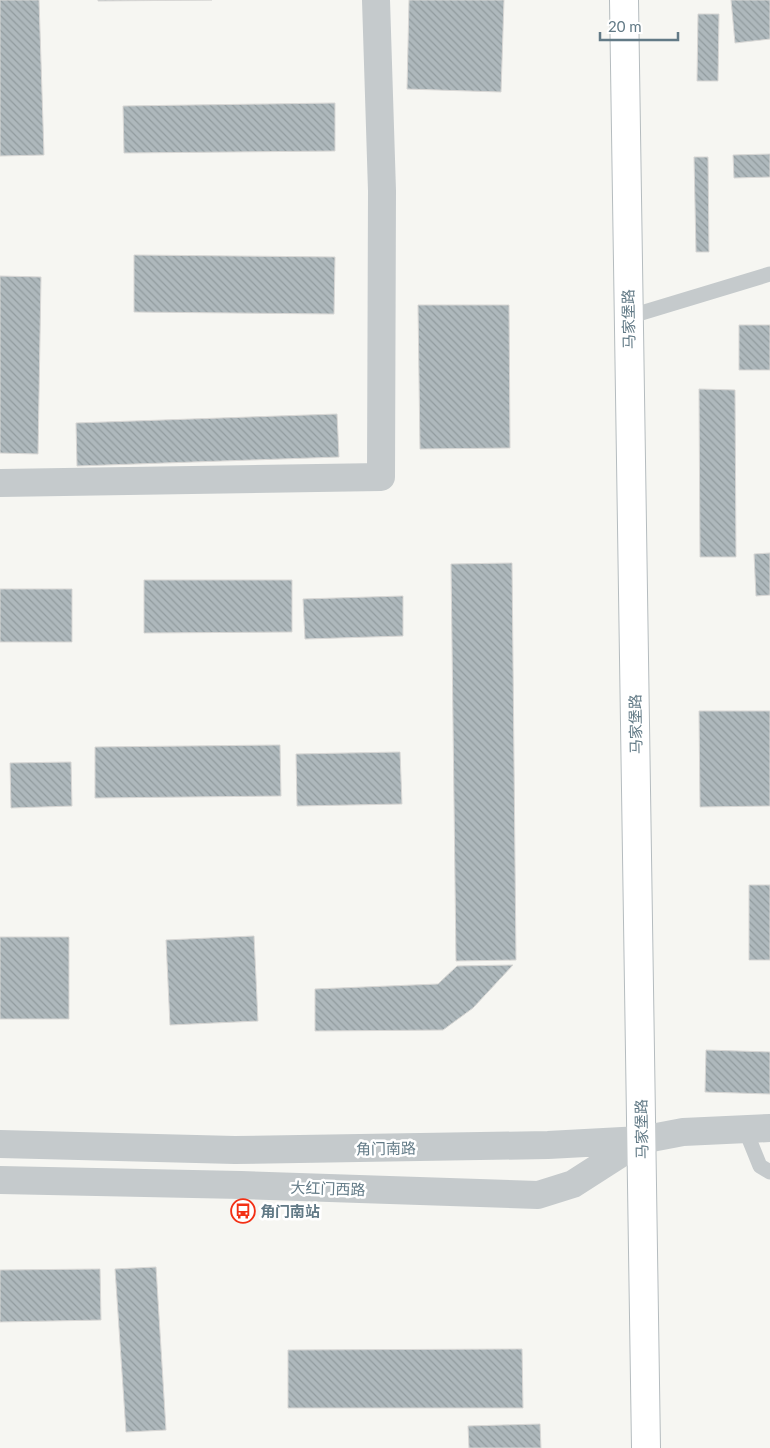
<svg xmlns="http://www.w3.org/2000/svg" width="770" height="1448" font-family="Lato,'Noto Sans SC',sans-serif">
  <defs>
    <pattern id="building-back-hatch" width="6" height="6" patternUnits="userSpaceOnUse" patternTransform="scale(1.25)"><rect width="6" height="6" fill="#aeb8bc"/><path d="M-1 5l2 2M0 0l6 6M5-1l2 2" fill="none" stroke="#919b9e"/></pattern>
  </defs>
  <rect width="100%" height="100%" fill="#f6f6f2"/>
  <path fill="url(#building-back-hatch)" stroke="#d8d7d5" d="M0,0H39L44,155L0,156Z
    M98,0H212L98,1Z
    M409,0H504L501,92L407,89Z
    M731,0H770V39L735,43Z
    M698,14H719L718,81H697Z
    M335,103V151L124,153L123,106Z
    M770,154V177L734,178L733,155Z
    M694,157H708L709,252H696Z
    M134,255L335,257L334,314L134,312Z
    M0,276L41,277L38,454L0,453Z
    M418,305H509L510,448L420,449Z
    M739,325H770V370H739Z
    M699,389L735,390L736,557H700Z
    M337,414L339,457L77,466L76,423Z
    M770,553V595L756,596L754,554Z
    M512,563L516,960L456,961L451,564Z
    M144,580H292V632L144,633Z
    M0,589H72V642H0Z
    M403,596V636L305,639L303,599Z
    M699,711H770V806L700,807Z
    M280,745L281,796L95,798V747Z
    M400,752L402,804L297,806L296,754Z
    M71,762L72,806L11,808L10,763Z
    M749,885H770V960H749Z
    M254,936L258,1021L170,1025L166,940Z
    M0,937H69V1019H0Z
    M513,965L473,1008L443,1030L315,1031V989L438,984L457,966Z
    M706,1050L770,1052V1094L705,1092Z
    M156,1267L166,1430L126,1432L115,1269Z
    M100,1269L101,1320L0,1322V1270Z
    M522,1349L523,1408H288V1350Z
    M540,1424L541,1448H469L468,1426Z"/>
  <g fill="none" stroke-linecap="round" stroke-linejoin="round">
    <g stroke="#b5bcbf" stroke-width="30">
      <path id="secondary" d="M624,0L646,1448"/>
    </g>
    <path stroke="#c5cacc" stroke-width="15" d="M628,317L770,274
      M745,1129L760,1166L770,1172"/>
    <path stroke="#c5cacc" stroke-width="28" d="M0,483L381,477L382,191L376,0"/>
    <path stroke="#c5cacc" stroke-width="28" d="M0,1144L235,1150L548,1145L641,1140L683,1132L770,1128
      M0,1180L241,1185L538,1195L573,1184L640,1141"/>
    <use href="#secondary" stroke="#fff" stroke-width="28"/>
  </g>
  <defs>
    <g id="bus-ring" transform="scale(1.25)"><circle r="9.5" fill="#fff" stroke="#f33015" stroke-width="1.5"/><path d="M-5-6H5V4H4V6H2V4H-2V6H-4V4H-5ZM-3.5-4V0h7V-4ZM-3.5 1.2v1.5H-2V1.2ZM2 1.2v1.5H3.5V1.2Z" fill="#f33015"/></g>
  </defs>
  <g fill-rule="evenodd">
    <use href="#bus-ring" x="243" y="1211"/>
  </g>
  <g text-anchor="middle" dominant-baseline="central" stroke-width="5" stroke-linejoin="round" paint-order="stroke">
    <g font-size="15" fill="#627a86" stroke="#fff">
      <text transform="translate(628 319) rotate(-91)">马家堡路</text>
      <text transform="translate(635 724) rotate(-91)">马家堡路</text>
      <text transform="translate(641 1129) rotate(-91)">马家堡路</text>
      <text transform="translate(386 1148) rotate(-1)">角门南路</text>
      <text transform="translate(328 1188) rotate(2)">大红门西路</text>
    </g>
    <g font-size="15" font-weight="bold" fill="#627a86" stroke="#fff" text-anchor="start">
      <text x="260" y="1211">角门南站</text>
    </g>
  </g>
  <path d="M600 32v8h78v-8" fill="none" stroke="#627a86" stroke-width="2.5"/>
  <text x="608" y="32" font-size="15" fill="#627a86" stroke="#ffffff" stroke-width="4" paint-order="stroke">20 m</text>
</svg>
